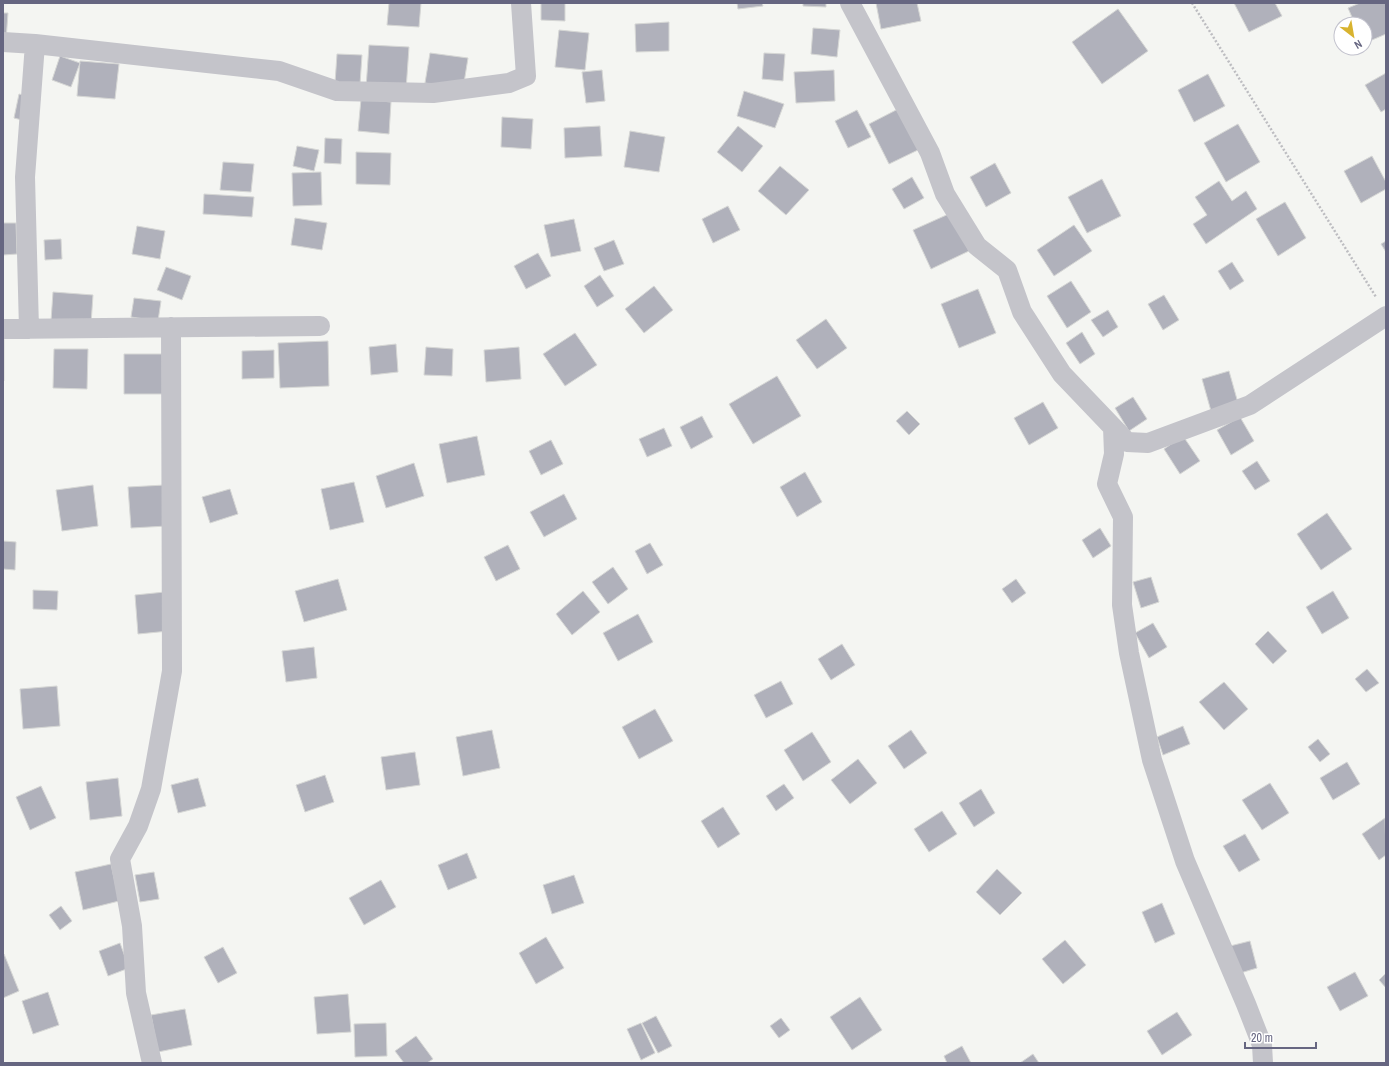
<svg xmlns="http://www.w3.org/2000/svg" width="1389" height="1066" font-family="'Archivo Narrow',sans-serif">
  <rect width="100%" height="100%" fill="#f4f5f2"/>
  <path fill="#b0b1bb" stroke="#d6d7d5" d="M389,3H421L419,27L387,25Z
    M541,3H565V21L541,20Z
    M737,3H762L763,6L738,9Z
    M803,3H826V7L803,6Z
    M876,3H917L921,21L881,29Z
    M1234,3H1275L1282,16L1249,32Z
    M1360,3H1386V34L1365,43V24H1355L1348,8Z
    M1118,9L1148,51L1102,84L1072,42Z
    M3,13H8L6,40H3Z
    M669,22V51L636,52L635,24Z
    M813,28L840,30L837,57L811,54Z
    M559,30L589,33L585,70L555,67Z
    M369,45L409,47L406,90L366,88Z
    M430,53L468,58L463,89L425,83Z
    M764,53L785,54L783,81L762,79Z
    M337,54L362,55L360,84L335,83Z
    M60,56L80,63L71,87L52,80Z
    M80,61L119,64L115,99L77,96Z
    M602,70L605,101L586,103L582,72Z
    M834,70L835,101L796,103L794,72Z
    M1386,73V109L1381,112L1365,85Z
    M1208,74L1225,106L1194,122L1178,90Z
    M744,91L784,104L775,128L737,116Z
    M19,94L40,99L34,123L14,118Z
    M361,99L391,102L389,134L358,131Z
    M900,108L920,149L889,164L869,124Z
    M857,110L871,137L848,148L835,121Z
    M502,117L533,119L531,149L501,147Z
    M1238,124L1260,162L1226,182L1204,143Z
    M600,126L602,156L565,158L564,128Z
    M738,126L763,146L742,172L717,152Z
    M630,131L665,137L659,172L624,167Z
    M325,138L342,139L341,164L324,163Z
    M297,146L319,150L314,171L293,166Z
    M356,152L391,153L390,185L356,184Z
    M1372,156L1386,182V189L1361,203L1344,171Z
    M223,162L254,164L251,192L220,190Z
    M995,163L1011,193L986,207L970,177Z
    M780,166L809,190L786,215L758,191Z
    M321,172L322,205L293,206L292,173Z
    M912,177L924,198L904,209L892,189Z
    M1102,179L1121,216L1087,233L1068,197Z
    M1219,181L1232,201L1246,191L1257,209L1206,244L1193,224L1207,215L1195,197Z
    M204,194L254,197L252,217L203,214Z
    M1285,202L1306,238L1278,256L1256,219Z
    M728,206L740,230L713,243L702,219Z
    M951,213L969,251L931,269L913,230Z
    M295,218L327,223L322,250L291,245Z
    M574,219L581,251L551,257L544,225Z
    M3,223H16L17,254L3,255Z
    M1074,225L1092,251L1054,276L1037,250Z
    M137,226L165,231L160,259L132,254Z
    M61,239L62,259L45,260L44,240Z
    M614,240L624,264L604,271L594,248Z
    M1386,241V252L1381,244Z
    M538,253L551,276L526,289L514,266Z
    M1232,262L1244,281L1230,290L1218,271Z
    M166,267L191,276L182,300L157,290Z
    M600,275L614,296L597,307L584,286Z
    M1071,281L1091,312L1067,328L1047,296Z
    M654,286L673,310L644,333L625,309Z
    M978,289L996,333L959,348L941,304Z
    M53,292L93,295L91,324L51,321Z
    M1164,295L1179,320L1163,330L1148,304Z
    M134,298L161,301L158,321L131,317Z
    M1108,310L1118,327L1103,337L1091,320Z
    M826,319L847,348L817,369L796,340Z
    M1082,332L1095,354L1080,364L1066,343Z
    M575,333L597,365L565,386L543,354Z
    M3,339H4V381H3Z
    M328,341L329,386L280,388L278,343Z
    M396,344L398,372L371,375L369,347Z
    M426,347L453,349L452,376L424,375Z
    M519,347L521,379L486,382L484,350Z
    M54,349H88L87,389L53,388Z
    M274,350V378L242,379V351Z
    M124,354H165V394H124Z
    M1229,371L1238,403L1211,411L1202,379Z
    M777,376L801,416L753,444L729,404Z
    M1133,397L1147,419L1129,431L1115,408Z
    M1043,402L1058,428L1029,445L1014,418Z
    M907,411L920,424L909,435L896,421Z
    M702,416L713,437L691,449L680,427Z
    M1240,417L1254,441L1231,455L1217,430Z
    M664,428L672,446L647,457L639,439Z
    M477,436L485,475L447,483L439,444Z
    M1183,436L1200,461L1180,474L1164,449Z
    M551,440L563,464L541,475L529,451Z
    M1257,461L1270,481L1255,490L1242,471Z
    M414,463L424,496L386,508L376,476Z
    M805,472L822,502L797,517L780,487Z
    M354,482L364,522L330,530L321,489Z
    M93,485L98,526L62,531L56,490Z
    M165,485L167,526L131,528L128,487Z
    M230,489L238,514L210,523L202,497Z
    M564,494L577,519L544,537L530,512Z
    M1327,513L1352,549L1321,570L1297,534Z
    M1100,528L1111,546L1093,558L1082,540Z
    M3,541L16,542L15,570L3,569Z
    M650,543L663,565L647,574L635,551Z
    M508,545L520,569L496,581L484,557Z
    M613,567L628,589L608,604L592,582Z
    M1151,577L1159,602L1141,608L1133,582Z
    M338,579L347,610L304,622L295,591Z
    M1016,579L1026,593L1012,603L1002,589Z
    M33,590L58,591L57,610L33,609Z
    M583,591L600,612L572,635L556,614Z
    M1333,591L1349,618L1322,634L1306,607Z
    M165,592L169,631L138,634L135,595Z
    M638,614L653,642L618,661L603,633Z
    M1153,623L1167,647L1149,658L1135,633Z
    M1268,631L1287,651L1273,664L1255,644Z
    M842,644L855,665L831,680L818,659Z
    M314,647L317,678L286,682L282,651Z
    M1367,669L1379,683L1366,692L1355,679Z
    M781,681L793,704L766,718L754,695Z
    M1224,682L1248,709L1224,730L1199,702Z
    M57,686L60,726L23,729L20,689Z
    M655,709L673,741L639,759L622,727Z
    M1183,726L1190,744L1163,755L1157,737Z
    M492,730L500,768L463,776L456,737Z
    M911,730L927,753L904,769L888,746Z
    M812,732L831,762L803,781L784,750Z
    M1318,739L1330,754L1320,762L1308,747Z
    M415,752L420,785L386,790L381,757Z
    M858,759L877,783L850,804L831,780Z
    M1347,762L1360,784L1333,800L1320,778Z
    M325,775L334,802L305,812L296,785Z
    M118,778L122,816L90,820L86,782Z
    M198,778L206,806L178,813L171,785Z
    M1270,783L1289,813L1262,830L1242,800Z
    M784,784L794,798L776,811L766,796Z
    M41,786L56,818L30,830L16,797Z
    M981,789L995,813L974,827L959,803Z
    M723,807L740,834L718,848L701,821Z
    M942,811L957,834L929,852L914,829Z
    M1385,818L1386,855L1379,860L1362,834Z
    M1245,834L1260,860L1239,872L1223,846Z
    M467,853L477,878L448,890L438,865Z
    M111,864L119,901L83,910L75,872Z
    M997,869L1022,893L1000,915L976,892Z
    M154,872L159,899L140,902L135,875Z
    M574,875L584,903L552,914L543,885Z
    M381,880L396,907L364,925L349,898Z
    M1162,903L1175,934L1155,943L1142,912Z
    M61,906L72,921L60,930L49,915Z
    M546,937L564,968L536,984L519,953Z
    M1065,940L1086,965L1063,984L1042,959Z
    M1250,941L1257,968L1237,974L1230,946Z
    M120,943L129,968L108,976L99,951Z
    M223,947L237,973L218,983L204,957Z
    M4,954L19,991L3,998V955Z
    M1355,972L1368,996L1340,1011L1327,987Z
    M1386,973V988L1379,980Z
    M48,992L59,1025L33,1034L22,1001Z
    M348,994L351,1032L317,1034L314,997Z
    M860,997L882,1030L852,1050L830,1017Z
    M185,1009L192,1045L158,1052L151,1015Z
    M1177,1012L1192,1035L1162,1055L1147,1031Z
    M656,1016L672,1046L658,1053L642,1023Z
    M781,1018L790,1030L779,1038L770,1026Z
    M386,1023L387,1056L355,1057L354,1024Z
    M641,1023L655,1053L641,1060L627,1029Z
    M416,1036L433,1059L427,1063H404L395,1051Z
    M962,1046L971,1063H947L944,1056Z
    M1033,1054L1039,1063H1020Z"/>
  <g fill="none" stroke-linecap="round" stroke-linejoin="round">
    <path stroke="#bdbdc1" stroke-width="2.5" stroke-dasharray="2 2" stroke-linecap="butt" d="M1192,3L1376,297"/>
    <path stroke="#c4c4ca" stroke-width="20" d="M850,3L930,153L945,194L977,246L1007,270L1022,312L1062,374L1127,442L1148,443L1250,405L1386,316
      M3,42L35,44L279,71L337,91L433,93L509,83L526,76L521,3
      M3,329L320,326
      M29,329L25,177L35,44
      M1113,427L1114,454L1107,484L1123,517L1122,605L1129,653L1152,760L1185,861L1246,1004L1262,1045L1263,1063
      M152,1063L136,993L132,926L120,859L138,826L151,789L172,671L171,327"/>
  </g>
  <rect width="1389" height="1066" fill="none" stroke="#666681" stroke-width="8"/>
  <g transform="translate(1353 36) rotate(149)"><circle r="19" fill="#ffffff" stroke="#c2c2cd"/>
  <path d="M0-3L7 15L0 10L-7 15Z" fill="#d8b32f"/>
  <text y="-6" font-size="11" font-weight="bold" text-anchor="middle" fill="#666681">N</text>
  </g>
  <path d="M1245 1042v6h71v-6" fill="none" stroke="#666681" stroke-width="2"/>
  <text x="1251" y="1042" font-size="12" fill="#666681" stroke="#ffffff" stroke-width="3" paint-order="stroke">20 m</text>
</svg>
